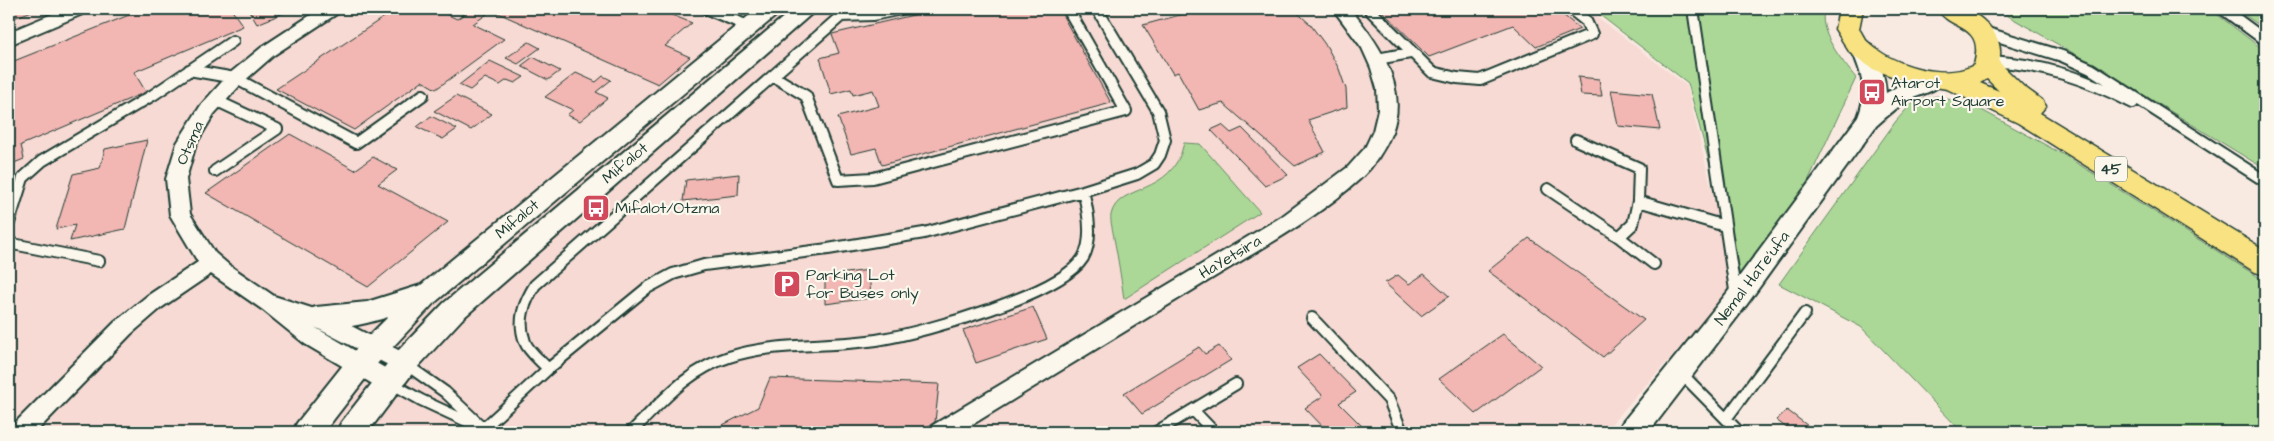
<svg xmlns="http://www.w3.org/2000/svg" width="2274" height="441" font-family="'Architects Daughter',sans-serif">
  <rect width="100%" height="100%" fill="#f9eae1"/>
  <filter id="ink" filterUnits="userSpaceOnUse"><feTurbulence type="fractalNoise" baseFrequency=".02" numOctaves="2"/><feDisplacementMap in="SourceGraphic" scale="10" xChannelSelector="R" yChannelSelector="G"/><feConvolveMatrix kernelMatrix="1 2 1 2 8 2 1 2 1" color-interpolation-filters="sRGB"/></filter>
  <g filter="url(#ink)">
    <path fill="#f7dad3" d="M9,9H1587L1687,86L1735,286L1604,432H9Z"/>
    <path fill="#abd896" stroke="#658a65" d="M1592,9H1825C1816,30 1843,62 1856,78L1802,194L1740,279L1688,83Z
      M1996,9H2210L2265,51V169L2108,73Z
      M2236,9H2265V29Z
      M1937,96L1976,107L2064,155L2265,281V432H1962L1861,327L1779,284L1896,121L1913,102Z
      M1184,143L1200,144L1260,212L1124,299C1121,278 1118,258 1114,238C1113,231 1110,221 1111,215C1118,182 1172,198 1184,143Z"/>
    <path fill="#f2b6b3" stroke="#1f3d34" d="M9,9H37L9,20Z
      M144,9H231L243,26L134,72L146,92L21,145L24,159L9,165V63Z
      M248,9H294L257,24Z
      M396,9H435L457,19L472,9H476L487,14L473,24L504,39L436,89L422,81L354,130L276,89Z
      M489,9H657L692,23L665,46L690,57L658,84Z
      M939,9H1059L1111,103L882,165L876,148L851,154L838,117L879,106L873,90L853,95L851,89L831,94L820,58L839,53L832,34Z
      M1202,9H1293L1310,24L1327,47L1339,69L1346,89L1347,107L1308,120L1325,152L1295,166L1223,103L1199,110L1178,72L1173,74L1143,25Z
      M1380,9H1556L1580,29L1536,47L1513,25L1429,57Z
      M529,42L540,48L518,64L506,58Z
      M533,57L560,71L548,80L521,66Z
      M490,61L524,77L515,83L507,80L500,85L485,78L470,90L459,85Z
      M576,73L596,82L603,76L611,80L596,92L608,98L580,121L567,115L573,110L545,97Z
      M1578,77L1599,79L1602,96L1581,95Z
      M1611,90L1652,94L1660,130L1618,126Z
      M456,96L492,114L471,130L434,111Z
      M431,116L457,129L443,139L417,127Z
      M1222,125L1231,133L1242,128L1288,175L1265,186L1211,130Z
      M290,134L355,170L373,157L397,170L378,184L448,222L368,287L206,193Z
      M147,140L125,229L70,241L75,225L56,229L73,174L100,168L105,149Z
      M739,174L738,195L683,201L686,180Z
      M1529,238L1644,320L1603,357L1488,271Z
      M869,270L871,298L825,304V276Z
      M1424,274L1449,296L1421,316L1385,283L1398,275L1409,284Z
      M1033,307L1047,339L976,363L963,330Z
      M1503,334L1541,366L1476,414L1439,379Z
      M1219,346L1231,360L1142,414L1124,393L1199,347L1205,354Z
      M1319,354L1356,392L1339,403L1368,432H1328L1305,408L1323,396L1297,368Z
      M770,378L939,384L935,422L919,432H709L758,407Z
      M1787,410L1812,429L1808,432H1792L1776,420Z"/>
    <g fill="none" stroke-linecap="round" stroke-linejoin="round">
      <g stroke="#1f3d34" stroke-width="14">
        <path id="service" d="M707,9L748,26
          M1369,9L1432,72L1457,78L1480,80L1592,34L1586,21L1571,9
          M1693,9L1736,297
          M2223,9L2265,40
          M840,16L873,15L901,9
          M1984,32L2062,56L2091,69L2265,181
          M1377,59L1410,53
          M1990,61C2042,64 2087,79 2133,103
          M189,70L235,78L356,143L423,95
          M773,76L806,96L838,180L873,178L1126,111L1068,9
          M215,100L277,129L215,171
          M1576,140L1639,168L1638,201L1633,224L1619,237
          M1548,189L1619,237L1654,264
          M1638,201L1725,226
          M9,223L23,178L42,161L153,95L233,41
          M9,240L13,244L99,261
          M1312,318L1389,400L1402,432
          M404,363L445,392L481,426
          M548,369C541,361 528,351 525,342C517,320 524,303 535,285L849,9
          M1680,372L1739,432
          M391,383L421,400L490,432
          M1193,410L1214,432
          M1726,419L1805,313
          M484,428L548,369L647,288L673,274L704,265L828,249L924,233L1083,191L1137,174L1154,164L1160,155L1165,140L1158,111L1097,9
          M631,432C661,403 687,370 729,357C779,341 831,348 882,339C925,332 1061,294 1083,258C1094,239 1088,210 1083,191
          M1156,432L1236,384"/>
      </g>
      <g stroke="#1f3d34" stroke-width="4">
        <path id="minor" d="M64,9H88L85,13L9,45V32Z
          M320,9H341L338,13L274,55L242,83L214,114L196,144L186,179L190,214L215,253L229,265L274,296L324,312L412,357L415,363L412,369L404,372L396,369L311,325L397,375L400,382L397,389L389,391L381,389L305,344L263,310L211,274L161,308L131,334L36,432H10L13,425L115,322L147,296L198,262L170,215L166,179L177,143L201,105L229,74L262,47Z
          M1333,9H1350C1378,41 1409,87 1392,132C1385,149 1374,166 1360,179C1315,220 1258,250 1206,282C1124,332 1042,382 960,432H930L933,425L1281,217L1348,167L1365,148L1373,131L1378,110L1377,89L1371,68L1362,48Z"/>
      </g>
      <g stroke="#1f3d34" stroke-width="4">
        <path id="tertiary" d="M757,9H781L778,14L433,304L375,366L324,432H293L297,423L355,350L388,317C366,324 329,333 307,326L303,318L307,310L316,307L367,302L421,285Z
          M793,9H817L462,319L414,371L368,432H337L341,423L394,355L444,303Z
          M1862,42L1870,44C1879,59 1885,75 1886,93C1901,84 1924,71 1941,76L1944,81C1938,91 1918,95 1907,101C1896,108 1886,117 1876,126L1745,307L1649,432H1618L1622,423L1727,293L1858,117C1868,93 1862,72 1851,49L1854,44Z"/>
      </g>
      <g stroke="#1f3d34" stroke-width="3">
        <path id="trunk" d="M1839,9H1863L1859,29C1862,33 1864,39 1868,42C1891,65 1944,81 1974,65C1985,23 1952,32 1937,9H1967C1987,20 2005,38 1999,62L2023,86L2042,100L2046,106L2040,113L2265,250V275L2255,272L2018,123L1947,89L1910,83L1873,69L1850,53L1835,29ZM1987,79L1999,91L1980,83Z"/>
      </g>
      <use href="#service" stroke="#fbf7ec" stroke-width="10"/>
      <use href="#minor" fill="#fbf7ec" fill-rule="evenodd"/>
      <use href="#tertiary" fill="#fbf7ec" fill-rule="evenodd"/>
      <use href="#trunk" fill="#f8e281" fill-rule="evenodd"/>
    </g>
  </g>
  <defs>
    <g id="bus-square" transform="scale(1.4375)"><rect x="-9" y="-9" width="18" height="18" rx="4" fill="#d1495b" stroke="#fbf7ec"/><path d="M-5-6H5V4H4V6H2V4H-2V6H-4V4H-5ZM-3.5-4V0h7V-4ZM-3.5 1.2v1.5H-2V1.2ZM2 1.2v1.5H3.5V1.2Z" fill="#fff"/></g>
    <g id="parking-square" transform="scale(1.4375)"><rect x="-9" y="-9" width="18" height="18" rx="4" fill="#d1495b" stroke="#fbf7ec"/><path d="M-3.5-5.5H1a3.5 3.5 0 0 1 0 7H-1V5.5H-3.5ZM-1-3.4V-.6H.8a1.4 1.4 0 0 0 0-2.8Z" fill="#fff"/></g>
  </defs>
  <g fill-rule="evenodd">
    <use href="#bus-square" x="1872" y="92"/>
    <use href="#bus-square" x="596" y="208"/>
    <use href="#parking-square" x="787" y="284"/>
  </g>
  <g text-anchor="middle" dominant-baseline="central" stroke-width="4.5" stroke-linejoin="round" paint-order="stroke">
    <rect fill="#fbf7ec" stroke="#61756b" stroke-width="1" x="2095" y="156.5" width="32" height="25" rx="4"/>
    <g font-size="15" font-weight="bold" fill="#1f3d34">
      <text x="2111" y="169">45</text>
    </g>
    <g font-size="16" fill="#1f3d34" stroke="#fbf7ec" text-anchor="start">
      <text x="1891" y="83">Atarot<tspan x="1891" dy="18">Airport Square</tspan></text>
      <text x="615" y="208">Mifalot/Otzma</text>
      <text x="806" y="275">Parking Lot<tspan x="806" dy="18">for Buses only</tspan></text>
    </g>
    <g font-size="16" fill="#1f3d34" stroke="#fbf7ec">
      <text transform="translate(190 143) rotate(-66)">Otsma</text>
      <text transform="translate(625 163) rotate(-40)">Mif'alot</text>
      <text transform="translate(517 219) rotate(-40)">Mifalot</text>
      <text transform="translate(1230 257) rotate(-31)">HaYetsira</text>
      <text transform="translate(1752 278) rotate(-53)">Nemal HaTe'ufa</text>
    </g>
  </g>
  <rect width="2274" height="441" fill="none" stroke="#fbf7ec" stroke-width="30"/>
  <rect x="15" y="15" width="2244" height="411" fill="none" stroke="#1f3d34" stroke-width="2" filter="url(#ink)"/>
</svg>
